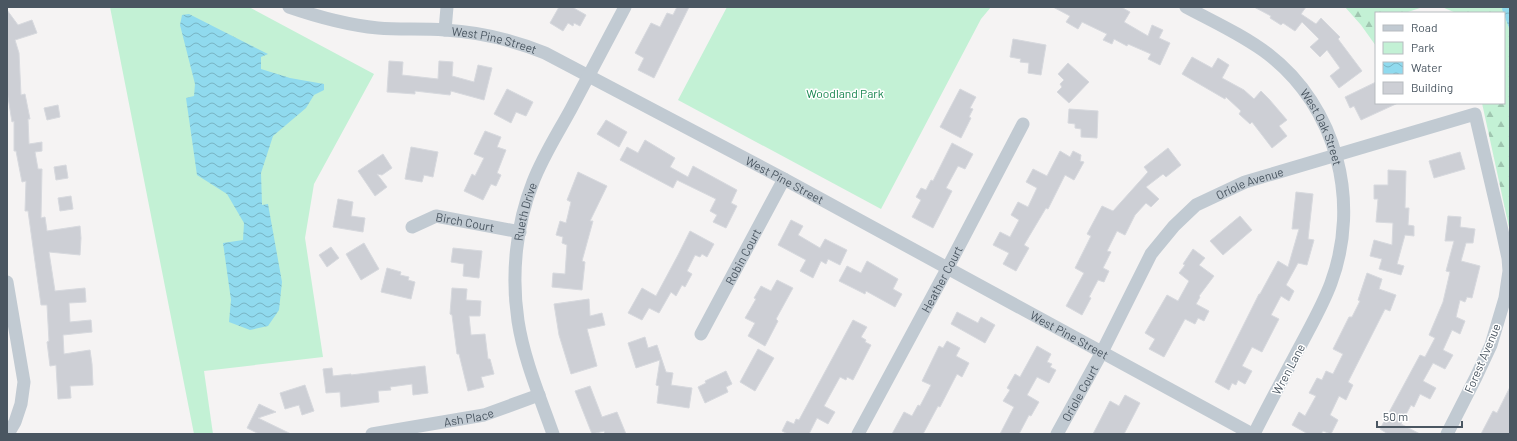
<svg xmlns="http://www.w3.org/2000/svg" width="1517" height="441" font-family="Barlow,sans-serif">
  <defs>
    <pattern id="forest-firs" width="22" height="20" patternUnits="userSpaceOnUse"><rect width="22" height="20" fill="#c3f1d5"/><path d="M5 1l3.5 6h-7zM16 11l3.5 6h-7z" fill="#a0c6b0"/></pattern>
    <pattern id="water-waves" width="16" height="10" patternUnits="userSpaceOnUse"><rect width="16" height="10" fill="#90daee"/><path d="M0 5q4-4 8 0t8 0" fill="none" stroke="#78b4c4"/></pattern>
  </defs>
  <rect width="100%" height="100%" fill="#f5f3f3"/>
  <path fill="#c3f1d5" d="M110,7H249L374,74L314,184L305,238L323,357L204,371L213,434H194Z
    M727,7H991L981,19L881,209L678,100Z"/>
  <path fill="url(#forest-firs)" d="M1345,7H1423L1405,13H1376V46L1361,25Z
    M1442,7H1503L1504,13H1456Z
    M1504,14L1510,31V232L1482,103H1504Z"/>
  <path fill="url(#water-waves)" d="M1503,7H1510V31L1502,9Z
    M189,14L268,54L261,57V69L290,78L324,84V90L314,95L306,108L273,136L261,173L262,205L268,204L282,282L279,310L268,326L250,330L229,322L231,300L223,243L243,240L244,223L227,194L197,175L186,98L194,96L195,84L180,25L182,15Z"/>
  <path fill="#cdcfd5" stroke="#d7d9de" d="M559,7H572L586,15L580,26L574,23L573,26L568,23L563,31L550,23Z
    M677,7H689L654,78L638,70L644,58L635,53L651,23L660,27L667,13L673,15Z
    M1053,7H1121L1130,12L1124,22L1148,36L1152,25L1163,30L1159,38L1170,43L1160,65L1148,59L1151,54L1128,44L1127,46L1114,39L1112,44L1103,40L1107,34L1082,22L1078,29L1066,22L1070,16Z
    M1254,7H1306L1301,14L1316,24L1321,18L1340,37L1338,39L1362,71L1339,88L1330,76L1340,68L1327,50L1320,57L1310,47L1319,39L1302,22L1295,31L1283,23L1281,25L1270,18L1271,16Z
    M7,10L18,25L32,20L37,33L15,40L19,53L21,95L25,94L30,119H28L29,144L42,142V151L35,152L38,169H42L41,218L45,217L47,231L80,226L81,238L80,255L49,252L55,291L85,288L86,302L69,303L70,322L91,320L92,332L63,335L64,354L90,350L92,364L93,385L70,386L71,398L58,399L56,365L50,366L47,342L49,341L47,305H41L28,211H25L26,181L22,182L16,151H14V121L12,122L7,91Z
    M1013,39L1046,45L1041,75L1028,73L1029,63L1020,62L1021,59L1010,57Z
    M1192,57L1212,68L1218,58L1229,65L1222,78L1244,90L1254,99L1261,91L1269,99L1287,120L1279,126L1287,136L1272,148L1252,122L1250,124L1239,114L1241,111L1226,97L1225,99L1182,74Z
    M389,61L403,62L402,75L438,79L439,61L453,62L452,76L474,82L478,65L492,68L484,100L451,91L450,95L415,91V94L387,92Z
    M1068,63L1089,82L1069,103L1057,92L1062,87L1060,84L1064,80L1058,74Z
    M1376,82V103H1398L1361,120L1354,106L1350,108L1345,97Z
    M507,89L533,102L526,116L516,112L511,123L494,114Z
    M960,89L976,97L970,108L973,109L969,117L971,118L961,138L940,127Z
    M58,105L60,117L47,120L44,108Z
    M1069,109L1098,111L1097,138L1081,137V129L1075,128V124L1068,123Z
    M606,120L627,132L619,147L597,134Z
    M485,131L501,137L497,147L506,150L497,173L501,175L496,186L491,184L483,200L464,191L472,174L475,176L484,158L474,154Z
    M645,140L675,158L670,167L688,177L693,166L737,190L731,203L737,206L726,228L713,222L717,215L710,211L716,199L677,180L673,188L620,160L627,147L638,153Z
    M952,143L973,154L965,169L958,166L946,188L952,191L933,228L912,217L921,200L916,197L921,188L926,190L931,180L933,181Z
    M411,147L438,152L433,177L424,175L422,182L405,179Z
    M1168,148L1181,165L1166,177L1163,174L1146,187L1159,199L1151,207L1146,203L1135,215L1125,235L1117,231L1107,251L1111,252L1103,268L1109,271L1104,282L1098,280L1089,297L1091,298L1082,315L1066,306L1084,273L1075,268L1091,236L1087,234L1102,206L1113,211L1148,172L1144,167Z
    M1060,151L1070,157L1073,151L1081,155L1080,161L1084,162L1074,180L1065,175L1048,209L1046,208L1024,245L1029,248L1016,271L1003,264L1009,253L993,245L1000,232L1010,237L1019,220L1011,215L1018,202L1028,207L1037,188L1026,182L1033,169L1047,176Z
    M1460,152L1465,169L1434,178L1429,161Z
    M383,154L392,168L382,175L377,174L387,187L375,196L358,171Z
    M66,165L68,178L56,180L54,167Z
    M1388,170L1406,171L1405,208H1409L1408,225L1414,226V236L1405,235L1397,264L1404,266L1401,275L1379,269L1382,259L1370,256L1374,240L1392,245L1393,223L1376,222L1378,199H1374V185H1388Z
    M578,172L607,186L590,221H593L582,261L585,262L582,290L552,287L553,273L565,274L567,245L562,243L563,237L556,235L560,221L566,223L571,202L567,200Z
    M1296,192L1313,194L1308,239L1314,240L1307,265L1298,263L1286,285L1294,291L1289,301L1281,296L1271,315L1279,319L1262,352L1252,347L1242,366L1252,371L1245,384L1238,380L1236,385L1232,383L1229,390L1215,382L1259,294H1260L1278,261L1288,267L1299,229H1292Z
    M71,196L73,209L60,211L58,198Z
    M338,199L353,202L351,216L365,218L363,232L333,227Z
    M1240,216L1252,230L1223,255L1210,241Z
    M1448,216L1461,217L1460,227L1475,229L1473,243H1466L1461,261L1480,266L1472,298L1467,297L1465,302L1460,300L1456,317L1465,321L1460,334L1452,330L1443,350L1453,355L1445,369L1433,363L1423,381L1436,388L1430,399L1420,394L1414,407L1411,405L1401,424L1420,434H1388L1380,429L1420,355L1425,357L1435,338L1429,335L1443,302L1450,272L1446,271L1454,241H1445Z
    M791,220L803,226L798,235L820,248L825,239L847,250L840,265L828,259L826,264L821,261L813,278L800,271L806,260L778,245Z
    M690,231L714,244L707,257L702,254L700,257L695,255L687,271L692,274L685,287L682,285L676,296L671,292L659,313L649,308L642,320L628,313L642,288L656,296L678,255Z
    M364,243L379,269L361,280L346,254Z
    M331,247L339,258L327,267L319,255Z
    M453,248L482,251L479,278L463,276L464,264L451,262Z
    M1193,249L1205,258L1199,265L1214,276L1199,296L1200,297L1196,304L1209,311L1204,321L1198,318L1195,324L1185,319L1164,357L1149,349L1155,339L1145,333L1167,295L1178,301L1189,281L1179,273L1185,265L1183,264Z
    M867,261L898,279L893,289L902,294L895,307L866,291L865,294L839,281L847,266L861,273Z
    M387,268L401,272L400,275L409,277L408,280L415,282L411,299L381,292Z
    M1367,273L1382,279L1379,289L1396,295L1390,311L1385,309L1348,382L1353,385L1346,400L1339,396L1330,415L1338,420L1331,434L1323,431L1321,434H1308L1292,425L1299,412L1305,416L1316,396L1309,393L1317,378L1322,380L1326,371L1333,374L1343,354L1333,349L1349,317H1352L1360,301L1358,300Z
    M777,280L793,288L776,319L778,321L765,346L748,336L755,323L745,318L756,299L754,298L761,286L771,291Z
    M452,288L467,289L466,300L481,301L480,316H469L471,335L485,334L488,359H490L494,374L481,377L484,387L468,391L459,354H457L452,315L450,314Z
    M589,299L590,316L602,313L605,325L587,329L597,366L571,374L559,335L554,304Z
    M957,312L978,323L981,317L995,325L985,343L951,324Z
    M853,320L867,327L861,337L866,340L865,342L871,345L853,380L847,377L846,380L840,377L824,406L835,412L828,424L817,418L809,434H788L782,431L787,421L794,424L796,419L799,420Z
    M645,337L648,348L657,345L666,372L673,373L671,385L692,388L689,408L657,403L659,386L656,385L660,360L636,368L628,343Z
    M947,341L960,348L956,356L969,363L962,377L957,374L940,407L938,406L923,434H892L904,412L912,416L918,405L920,406L931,385L922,381L939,346L943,348Z
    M1037,346L1051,354L1047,362L1052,364L1050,367L1056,370L1049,383L1037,377L1027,395L1039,402L1031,416L1029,415L1019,434H1000L1014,407L1003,401L1010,390L1007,388L1015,374L1020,377Z
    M758,349L774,358L755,391L740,382Z
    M425,366L428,393L413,395L412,384L390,387L391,390L378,391L379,402L341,407L340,392L326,393L323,369L332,368L333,376L351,374V375Z
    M726,371L732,384L726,387L728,392L705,403L698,387L706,383L705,381Z
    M305,385L314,411L302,415L299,405L285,409L280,393Z
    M590,386L602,417L617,412L626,434H605L604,431L592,434L575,391Z
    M1510,387V434H1481L1493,411L1497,413Z
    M1125,395L1140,403L1124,434H1093L1110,401L1119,406Z
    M259,404L276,412L258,418L291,434H259L247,428Z"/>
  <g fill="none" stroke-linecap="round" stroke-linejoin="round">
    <g stroke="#c1cad2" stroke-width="13">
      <path id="s1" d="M289,7C318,17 347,25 378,28C400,30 422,28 445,30C479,32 513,40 545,53L784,179L1252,434"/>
      <path id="s2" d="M1186,7C1214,22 1243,35 1268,54C1337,107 1361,202 1331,283C1324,302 1314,320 1305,337C1288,369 1270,402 1254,434"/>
      <path d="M445,30L447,7"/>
      <path id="s3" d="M412,227L436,216L520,232"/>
      <path d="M7,282L24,382L21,404L15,422L8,434"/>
      <path id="s4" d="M701,334L784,179"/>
      <path id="s5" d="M372,434L484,415L539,395"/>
      <path id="s6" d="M553,434C540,397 524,360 518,321C511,275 516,225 533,182C543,156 558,133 571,109C589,75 607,41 625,7"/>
      <path id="s7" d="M858,434L947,269L1023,124"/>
      <path id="s8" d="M1057,434L1102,352L1151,254L1174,226L1196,205L1245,182L1475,114L1501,226L1508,258L1509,271L1505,298L1491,345L1476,377L1447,434"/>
    </g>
  </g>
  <g text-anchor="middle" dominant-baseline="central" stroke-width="3" stroke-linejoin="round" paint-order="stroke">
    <g font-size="12" fill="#4a5661" stroke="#fff">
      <text stroke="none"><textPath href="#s1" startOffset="209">West Pine Street</textPath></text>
      <text stroke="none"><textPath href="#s2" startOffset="187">West Oak Street</textPath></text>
      <text stroke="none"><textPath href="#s1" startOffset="533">West Pine Street</textPath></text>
      <text stroke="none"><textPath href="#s8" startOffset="328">Oriole Avenue</textPath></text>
      <text stroke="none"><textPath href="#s6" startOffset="229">Rueth Drive</textPath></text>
      <text stroke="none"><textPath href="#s3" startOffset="56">Birch Court</textPath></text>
      <text stroke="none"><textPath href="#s4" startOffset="88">Robin Court</textPath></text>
      <text stroke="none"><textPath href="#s7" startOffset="176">Heather Court</textPath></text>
      <text stroke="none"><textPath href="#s1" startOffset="857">West Pine Street</textPath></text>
      <text transform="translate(1482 358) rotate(-67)">Forest Avenue</text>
      <text transform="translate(1288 369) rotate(-62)">Wren Lane</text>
      <text stroke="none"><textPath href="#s8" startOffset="47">Oriole Court</textPath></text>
      <text stroke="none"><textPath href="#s5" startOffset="98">Ash Place</textPath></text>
    </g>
    <g font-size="12" fill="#17864f" stroke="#fff">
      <text x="845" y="93">Woodland Park</text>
    </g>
  </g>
  <rect width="1517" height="441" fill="none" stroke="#4a5661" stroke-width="16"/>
  <rect x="1375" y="12" width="130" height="92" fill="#ffffff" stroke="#b7bbc0"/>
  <rect x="1383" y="25" width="20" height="6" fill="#c1cad2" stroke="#b7bbc0"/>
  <text x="1411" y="32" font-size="12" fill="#4a5661">Road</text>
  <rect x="1383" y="42" width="20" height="12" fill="#c3f1d5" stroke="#b7bbc0"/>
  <text x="1411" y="52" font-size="12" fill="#4a5661">Park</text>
  <rect x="1383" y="62" width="20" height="12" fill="url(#water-waves)" stroke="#b7bbc0"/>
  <text x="1411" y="72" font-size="12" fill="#4a5661">Water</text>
  <rect x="1383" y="82" width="20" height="12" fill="#cdcfd5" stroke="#b7bbc0"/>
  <text x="1411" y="92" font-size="12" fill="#4a5661">Building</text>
  <path d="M1377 421v6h85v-6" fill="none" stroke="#4a5661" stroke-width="2"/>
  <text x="1383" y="421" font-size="12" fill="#4a5661" stroke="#ffffff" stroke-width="3" paint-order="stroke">50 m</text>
</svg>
